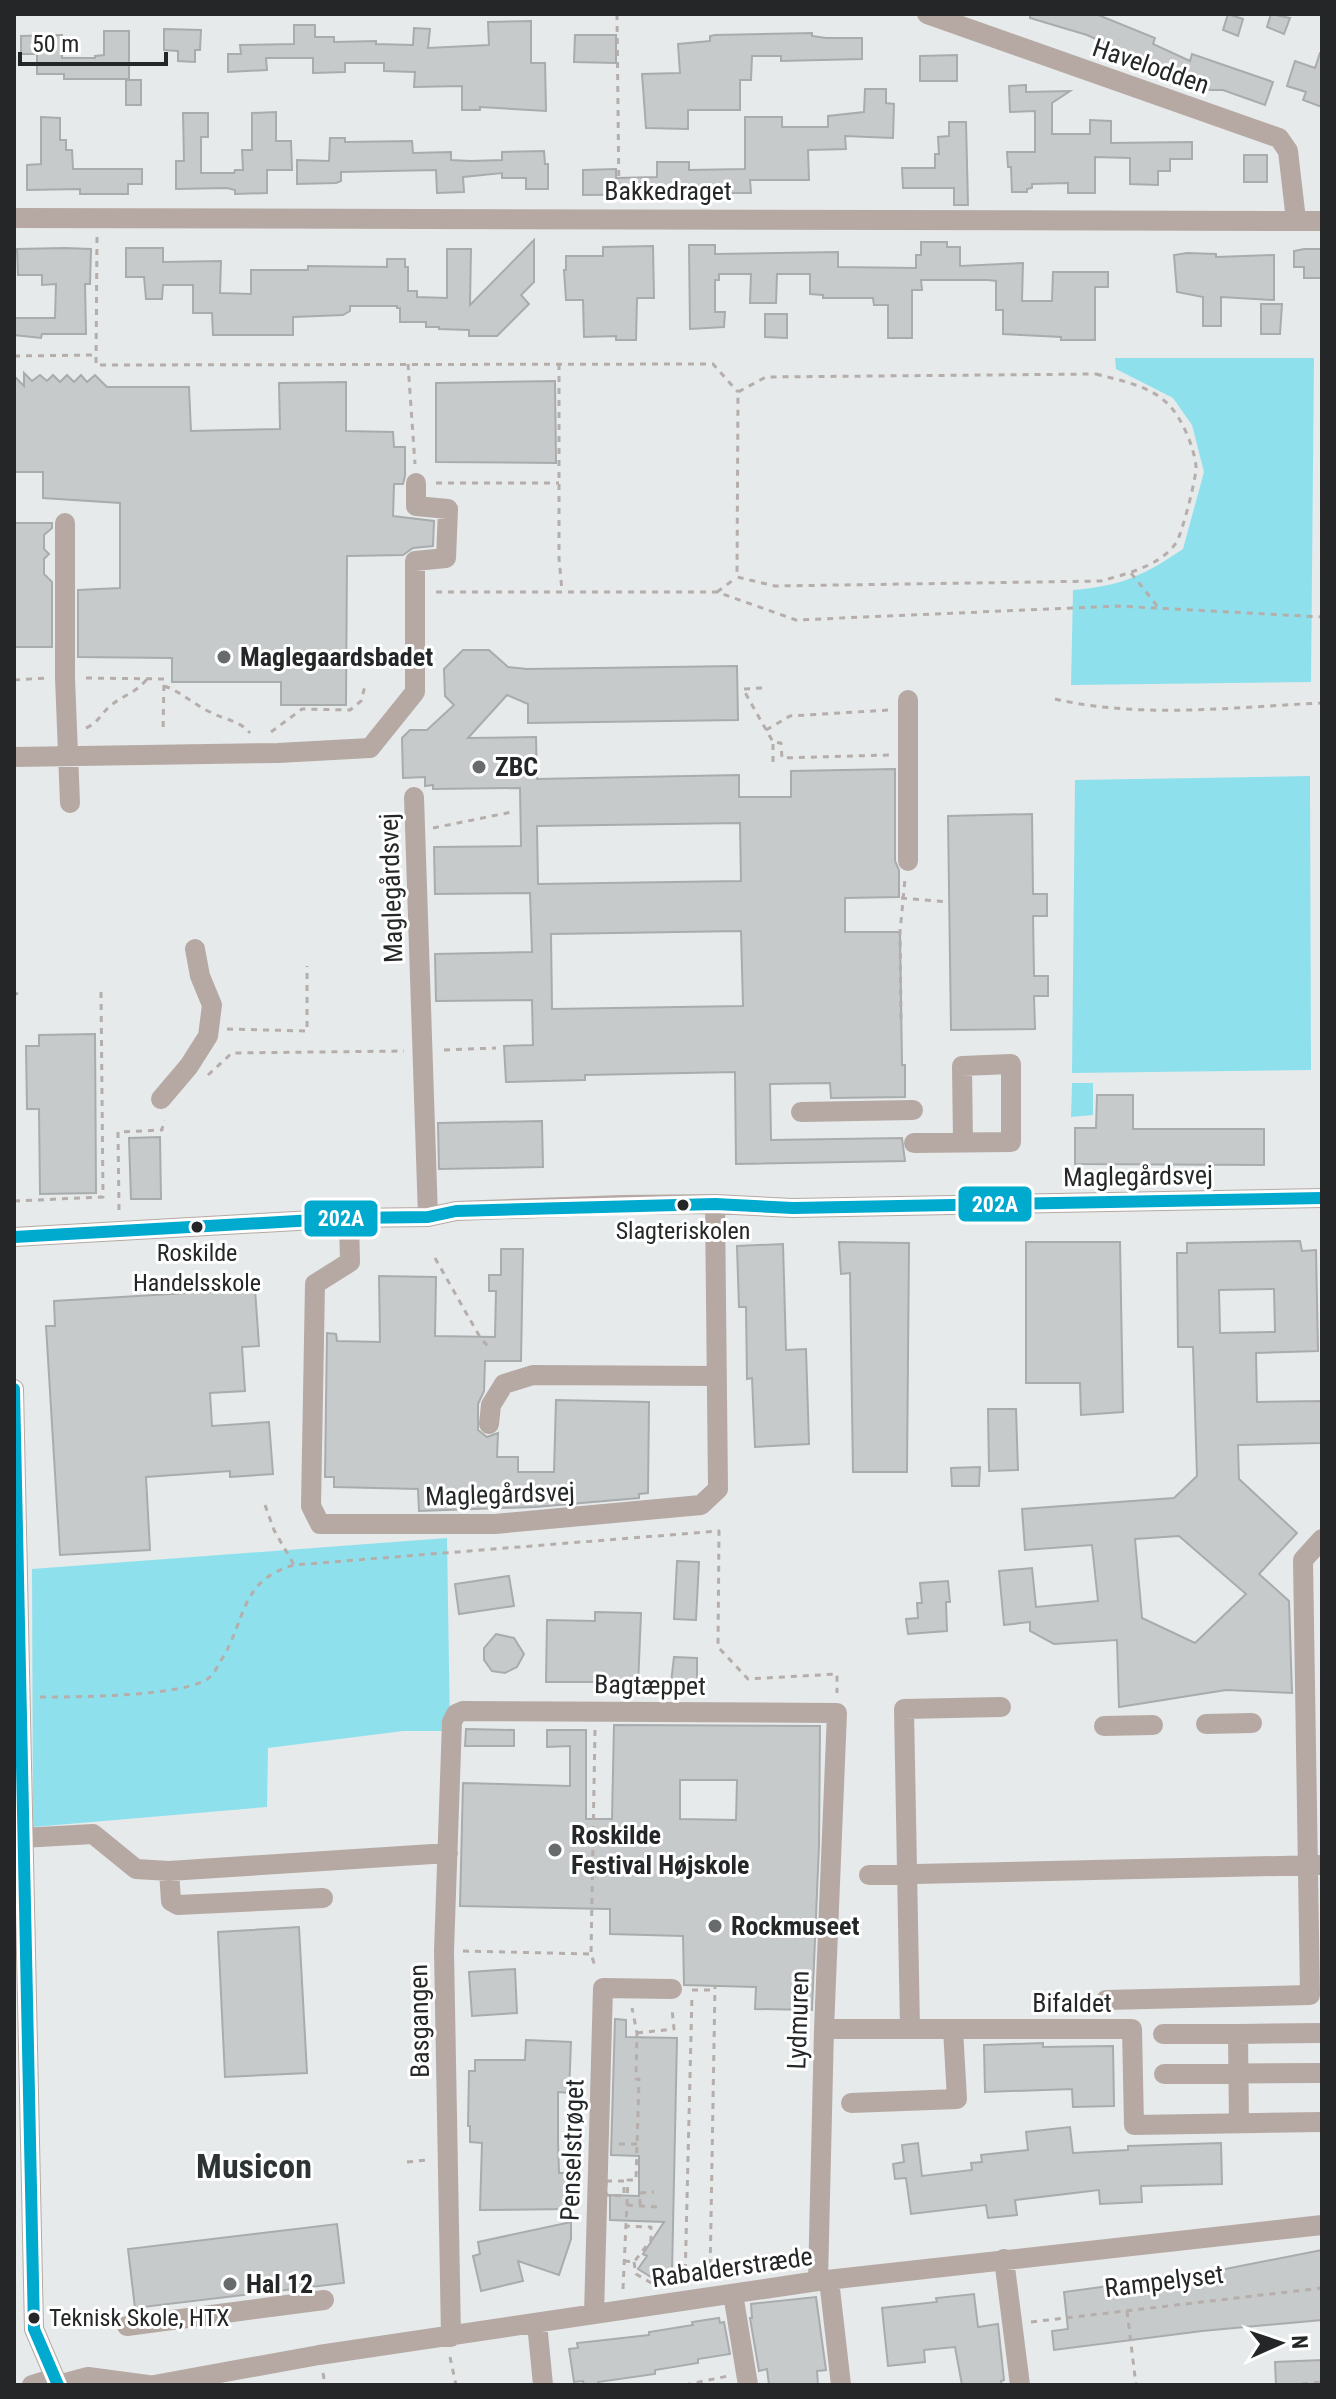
<svg xmlns="http://www.w3.org/2000/svg" width="1336" height="2399" font-family="'Roboto Condensed',sans-serif">
  <rect width="100%" height="100%" fill="#e6eaeb"/>
  <path fill="#8fe0ed" d="M1115,358H1314L1311,682L1071,685L1073,590C1121,586 1143,576 1183,549L1204,472L1192,425L1173,398L1116,369Z
    M1310,776L1311,1070L1072,1073L1075,780Z
    M1072,1083H1093V1115L1071,1117Z
    M447,1538L450,1731H403L268,1748L267,1807L33,1827L32,1569Z"/>
  <path fill="#c7cacb" stroke="#a9acac" stroke-width="2" fill-rule="evenodd" d="M1030,14H1096L1155,38L1153,44L1190,61L1192,54L1273,82L1265,105L1223,90H1210L1087,35L1030,18Z
    M1228,14L1243,19L1238,36L1223,30Z
    M1271,14L1290,18L1284,34L1267,27Z
    M531,21V63H545L546,111L480,107V110H462V86L414,87L415,72L384,71V63H345V72L313,73V58H266L267,70L228,72V54H241L240,45L294,44V25H315V37H334V42L376,41V44L413,45L414,28L430,29L428,48L489,45L488,22Z
    M164,29L201,30L200,50H195V62L178,61V51L164,50Z
    M104,31H129V79H64V74H37V54H21V36L62,35V58H95V56L104,55Z
    M812,33V36L826,38H862V59L781,61V56H752L751,80H740V110H688V129L646,128L642,74L680,73L678,44L710,41V36L715,35Z
    M575,35H616V63L574,62Z
    M1320,53H1322V107L1303,100L1306,92L1287,86L1295,61L1315,68Z
    M957,55V81H920V56Z
    M126,80H141V105H126Z
    M1026,85V92L1070,91L1052,103V134H1090V120L1111,121V143L1192,142V159H1170V171H1158V185L1130,184V158L1095,157V193H1068V183L1032,184V188L1027,189V192H1012L1011,167H1008L1007,152H1035V111L1010,112L1009,86Z
    M865,89H886V103L894,104L893,138L845,136L846,149L808,150L809,180H750L751,193H727L728,185L691,186V194L583,195V170L616,169V178L657,177V162H689V170L745,169V117H782V127H828V116L864,112Z
    M276,112V141H291L292,170H267V193L235,194V190L227,188L176,189V161H184L183,113H208V137H201V173H234L235,170H243L242,150H252V113Z
    M41,117L60,118V140H66V150H72L73,169H142V184H128V194H80V189L27,190V165L41,164Z
    M949,122H966L968,205H954V188H903L902,168H935V154H939L938,137L949,136Z
    M330,138H345V142L412,141L413,153L451,152V160L471,161L502,160V152L544,151L545,164H548V189H526V178H502V173L463,177L464,192L437,193L436,170L341,172V181L336,183L297,184V160L329,161Z
    M1244,155H1267V182H1244Z
    M534,240V282L521,295L529,304L497,336H469V330L439,329V327H426V322H400V308H397V306H350V311L343,315L293,317V335H213L212,313H193V285H163L162,299H146L144,277H126V248H163V262L221,261L220,293L251,294V270H308V266L387,267V259H405V267H408V291H417V297L447,298V249H471L470,305Z
    M921,242H947V247H960V266L1023,263L1022,301H1052L1053,272H1108V287H1095V340H1061V337L1003,334V310H996V281L988,280H921L922,290H912V338H888V305H874L873,298H823V295L810,294V274H777L776,303H750L751,274H719V280H715V312H725L724,327L690,329L689,245H715V254L838,252V267L916,268V255H921Z
    M653,246L654,298H637L636,340H616V336L584,337L583,300H566L564,270H566V256H603V247Z
    M65,248L91,249L90,284H85L86,334H42L41,338L14,335V318H55L56,284L42,285V275H18L17,249Z
    M1304,249H1322V278H1304V267H1294V251Z
    M1187,253L1216,254V257L1274,255V300L1221,297V326H1203V297L1177,292L1174,255Z
    M1261,304H1282L1280,334H1261Z
    M765,314H787V338L765,337Z
    M24,373L32,381L40,375L47,381L53,375L60,382L67,375L74,382L81,375L87,382L95,375L107,387H189L191,431L280,429L279,383L346,382V431L393,432L394,447H405V476L403,484H394L393,516L434,521L433,546L413,548L403,555L347,556L346,705H281V682H172V658L78,657V590L120,588V503L43,498V472H14V376L24,386Z
    M555,381L556,463L436,462V383Z
    M14,523H52V528L44,535V549L49,554L44,559V574L52,582V647H14Z
    M463,650H489L508,667L527,669L737,666L738,720L528,723V704L507,695L468,738L536,737L537,779L739,775V797H791V771L895,769V861L899,870V897L845,898V932H900L902,1065H905V1097L831,1098L830,1083L770,1084L771,1140L902,1138L905,1161L736,1164L735,1072L585,1075V1080L506,1082L504,1046L533,1045L532,1000L436,1001L435,954L532,952L530,893L435,894L434,847L521,846L520,788L433,789V785L425,786V777L403,778L402,738L410,730H427L454,705L445,696L444,669ZM740,823L741,881L538,884L537,826ZM741,931L743,1006L552,1009L551,934Z
    M1032,814L1033,894H1047V916H1033L1034,976H1048V996H1034L1035,1029L951,1030L948,816Z
    M95,1034L96,1193L40,1194L39,1109H27L26,1046H39V1035Z
    M1097,1095H1133V1129H1264V1165L1075,1164V1128H1096Z
    M542,1121L543,1167L439,1169L438,1123Z
    M160,1137L161,1199H131L129,1138Z
    M1300,1241L1302,1251L1316,1250L1318,1351L1256,1353L1257,1402L1322,1401V1443L1238,1445L1239,1479L1297,1533L1259,1574L1289,1601L1292,1693L1226,1690L1119,1707L1117,1640L1054,1644L1030,1631V1622L1004,1625L999,1571L1032,1568L1036,1607L1098,1601L1092,1545L1025,1550L1022,1509L1174,1498L1197,1476L1193,1347H1178L1177,1253H1187V1243ZM1274,1289L1275,1332L1220,1333L1219,1290ZM1179,1536L1246,1594L1195,1643L1142,1618L1135,1539Z
    M839,1242L909,1243L907,1472H853L850,1273L841,1274Z
    M1026,1242H1120L1123,1412L1081,1415L1080,1383H1026Z
    M783,1244L786,1350L806,1349L809,1444L755,1447L752,1378L747,1379L746,1307H739L737,1246Z
    M501,1249H523L521,1361H485L484,1391L478,1404V1430L487,1437L498,1433L497,1457H518V1472H554L556,1400L649,1402L648,1493L639,1494V1498L535,1507L419,1511L418,1489L334,1487V1477H325L327,1333L336,1334L337,1341L380,1342L379,1276L436,1277L435,1336L495,1337L496,1291H489V1275H501Z
    M255,1289L259,1346L242,1347L245,1391L210,1393L212,1426L269,1422L273,1474L230,1477V1471L146,1477L150,1550L60,1555L46,1326H55L54,1301Z
    M988,1409H1016L1018,1470L989,1471Z
    M980,1467L979,1486H952L951,1468Z
    M677,1561L699,1562L696,1620L674,1619Z
    M509,1576L514,1606L459,1614L455,1584Z
    M948,1581L950,1602H946L947,1631L908,1634L906,1619L918,1618L917,1603H922L920,1583Z
    M595,1612L641,1613L638,1686L594,1687V1682H546L547,1620L595,1621Z
    M496,1634L514,1638L524,1654L517,1667L505,1673L492,1671L484,1660V1648Z
    M674,1657L697,1658V1685L671,1683Z
    M614,1725L820,1726L819,1845L812,2010L755,2009L756,1987L684,1985L683,1936L610,1934V1909L460,1906L463,1783L570,1786V1746L547,1747V1730H586V1819H612ZM680,1780H737L736,1820L680,1819Z
    M466,1729L514,1730V1746H465Z
    M299,1927L307,2073L225,2077L218,1932Z
    M515,1969L517,2013L472,2016L469,1972Z
    M615,2019L626,2020V2037L677,2038L672,2273L667,2270L659,2282L638,2269L647,2256L643,2254L664,2222L610,2220V2195L639,2196V2156L611,2155Z
    M526,2040L571,2042L569,2093L558,2092V2141L559,2173H572L571,2209L480,2210L482,2143L470,2142V2126H468L469,2071H475V2060H525Z
    M1043,2043V2047L1113,2046L1114,2106L1073,2107L1072,2089L985,2092L984,2045Z
    M1070,2127L1073,2153L1128,2150V2146L1221,2143L1222,2184L1141,2186L1142,2202L1100,2204L1099,2190L1015,2200L1017,2215L988,2218L986,2205L911,2214L906,2178L895,2179L893,2164L904,2162L902,2145L918,2143L922,2176L972,2170L971,2163L982,2162L981,2155L1028,2150L1026,2132Z
    M571,2222V2239L559,2275L518,2261L523,2281L481,2291L473,2256L480,2254L478,2242Z
    M337,2224L344,2283L135,2308L128,2249Z
    M1322,2250V2320L1202,2331L1054,2350L1052,2331L1068,2329L1064,2292L1205,2273Z
    M974,2294L978,2327L998,2324L1004,2380L1001,2381L1002,2385H962L955,2347L924,2350L925,2362L888,2366L882,2308L937,2302L936,2298Z
    M816,2297L826,2370L817,2371L818,2385H769L767,2369L759,2371L750,2318H752L751,2304Z
    M719,2318L720,2323L724,2322L730,2354L698,2359V2363L655,2370V2374L598,2382L599,2385H584L583,2381L574,2382L569,2349L578,2348L577,2343L649,2335V2332L693,2325L692,2322Z
    M1322,2360V2385H1276L1275,2362Z"/>
  <g fill="none" stroke-linecap="round" stroke-linejoin="round">
    <path stroke="#b5aeab" stroke-width="3" stroke-dasharray="6 6" stroke-linecap="butt" d="M617,14L619,201
      M97,237L96,365L713,364L738,392
      M1322,347V509
      M14,356L96,355
      M408,364L415,464
      M559,364V558L562,591
      M1096,374C1121,381 1149,385 1168,404C1182,418 1194,447 1196,466C1197,476 1182,534 1176,543C1160,566 1126,574 1101,581L775,586L737,577L738,392L766,377Z
      M436,483H559
      M1131,573L1158,607
      M436,592H717L796,620L1118,606L1322,617
      M717,592L736,578
      M86,678L164,679L163,733
      M14,680L46,678
      M164,686C182,692 193,704 210,712C225,720 239,720 250,733
      M762,688L743,689L773,742
      M1055,699C1141,719 1234,707 1322,703
      M86,728C98,723 101,714 110,706C122,696 137,692 147,679
      M766,730L790,716L889,710
      M271,732L302,709L350,710L361,701L365,686
      M773,762V742L781,743L782,758L890,755
      M433,828L512,812
      M901,898L949,902
      M14,995L18,993
      M901,1019L900,932L905,879
      M227,1029L307,1031V966
      M444,1050L496,1048
      M208,1075L232,1053L404,1051
      M14,1201L103,1197L101,991
      M119,1210L118,1132L162,1130L164,1120
      M435,1258L481,1339L488,1346
      M265,1505L274,1530L294,1565L719,1531L718,1647L748,1679L837,1674V1693
      M40,1697C72,1697 188,1697 210,1677C214,1674 217,1667 220,1662C247,1621 238,1581 294,1565
      M595,1730L591,1954L596,1969
      M463,1951L591,1954
      M692,1990H715
      M637,2033L674,2029L672,2009
      M619,2144H637
      M407,2162L427,2160
      M606,2181H624V2196L606,2195Z
      M627,2205L657,2207
      M640,2205V2193L654,2192
      M624,2261L634,2262L651,2240V2227L626,2226
      M634,2262L636,2274L653,2284
      M710,2277L715,1986
      M685,2282L692,1994
      M660,2283L669,2274
      M623,2289L628,2180H636L639,2079H636L637,2033L632,2008
      M1127,2311L1136,2385
      M1031,2322L1322,2288
      M450,2357L456,2385
      M323,2373L325,2385
      M685,2385L728,2376
      M1290,2385L1322,2382"/>
    <path stroke="#b6a9a4" stroke-width="20" d="M927,14L1279,138L1288,151L1296,220
      M14,218L1322,221
      M65,523V678L70,803
      M14,757L278,753L370,748L415,692V561L446,558L448,509L416,506V483
      M414,797L428,1217
      M908,861V700
      M161,1099L189,1066L208,1036L212,1005L200,976L195,949
      M801,1112L913,1110
      M914,1143L1011,1142V1064L962,1066L963,1142
      M349,1218L350,1262L315,1284L311,1506L320,1524H495L701,1505L718,1489L715,1204
      M14,1237L349,1218L428,1217L456,1211L622,1205L715,1204L793,1208L1322,1198
      M14,1389L34,2329L58,2385
      M489,1424L491,1405L504,1384L533,1375L716,1376
      M1206,1724L1252,1723
      M1104,1726L1153,1725
      M22,1838L93,1834L136,1869L169,1871L448,1853
      M169,1871L171,1901L178,1905L323,1898
      M869,1875L1321,1865
      M1106,2000L1310,1995L1303,1560L1322,1539
      M824,2029H1132L1134,2125L1322,2122
      M910,2029L904,1709L1001,1707
      M1163,2034H1238
      M1164,2074L1322,2073
      M851,2103L957,2099L953,2029
      M1239,2123L1238,2034L1322,2033
      M1004,2259L1020,2385
      M829,2280L841,2385
      M733,2294L748,2385
      M594,2314L603,1988L672,1989
      M537,2323L543,2385
      M127,2326L324,2300
      M451,2337L444,1951L452,1722L456,1714L463,1711L837,1713L824,2029L818,2281
      M32,2385L55,2378
      M58,2385L88,2377L148,2385
      M154,2385L319,2355L818,2281L1322,2225"/>
    <g stroke="#fff" stroke-width="18">
      <path id="bus-1" d="M14,1237L349,1218L428,1217L456,1211L715,1204L793,1208L1322,1198
        M14,1389L34,2329L58,2385"/>
    </g>
    <use href="#bus-1" stroke="#00a9ce" stroke-width="12"/>
  </g>
  <g fill="#686b6c" stroke="#fff" stroke-width="3">
    <circle cx="224" cy="657" r="8"/>
    <circle cx="479" cy="767" r="8"/>
    <circle cx="555" cy="1850" r="8"/>
    <circle cx="715" cy="1926" r="8"/>
    <circle cx="230" cy="2284" r="8"/>
  </g>
  <g fill="#242627" stroke="#fff" stroke-width="3">
    <circle cx="683" cy="1205" r="7"/>
    <circle cx="197" cy="1227" r="7"/>
    <circle cx="34" cy="2318" r="7"/>
  </g>
  <g text-anchor="middle" dominant-baseline="central" stroke-width="6" stroke-linejoin="round" paint-order="stroke">
    <g font-size="24" fill="#242627" stroke="#fff">
      <text x="683" y="1231">Slagteriskolen</text>
      <text x="197" y="1253">Roskilde<tspan x="197" dy="30">Handelsskole</tspan></text>
      <text x="49" y="2318" text-anchor="start">Teknisk Skole, HTX</text>
    </g>
    <g font-size="26" fill="#242627" stroke="#fff">
      <text transform="translate(1151 66) rotate(19)">Havelodden</text>
      <text x="668" y="191">Bakkedraget</text>
      <text transform="translate(391 888) rotate(-92)">Maglegårdsvej</text>
      <text transform="translate(1138 1176) rotate(-1)">Maglegårdsvej</text>
      <text transform="translate(500 1494) rotate(-2)">Maglegårdsvej</text>
      <text transform="translate(650 1685) rotate(1)">Bagtæppet</text>
      <text x="1072" y="2003">Bifaldet</text>
      <text transform="translate(798 2020) rotate(-88)">Lydmuren</text>
      <text transform="translate(419 2021) rotate(-91)">Basgangen</text>
      <text transform="translate(572 2150) rotate(-88)">Penselstrøget</text>
      <text transform="translate(732 2267) rotate(-8)">Rabalderstræde</text>
      <text transform="translate(1164 2281) rotate(-7)">Rampelyset</text>
    </g>
    <g font-size="26" font-weight="bold" fill="#242627" stroke="#fff" text-anchor="start">
      <text x="240" y="657">Maglegaardsbadet</text>
      <text x="495" y="767">ZBC</text>
      <text x="571" y="1835">Roskilde<tspan x="571" dy="30">Festival Højskole</tspan></text>
      <text x="731" y="1926">Rockmuseet</text>
      <text x="246" y="2284">Hal 12</text>
    </g>
    <g font-size="34" font-weight="bold" fill="#2e3435" stroke="#fff">
      <text x="254" y="2166">Musicon</text>
    </g>
  </g>
  <g stroke="#fff" stroke-width="3">
    <rect x="957" y="1185" width="76" height="38" rx="8" fill="#00a9ce"/>
    <rect x="303" y="1199" width="76" height="39" rx="8" fill="#00a9ce"/>
  </g>
  <g font-size="22" text-anchor="middle" font-weight="bold" fill="#fff">
    <text x="995" y="1212">202A</text>
    <text x="341" y="1226">202A</text>
  </g>
  <rect width="1336" height="2399" fill="none" stroke="#242627" stroke-width="32"/>
  <g transform="translate(1280 2343) rotate(87)" stroke="#ffffff" stroke-width="6" paint-order="stroke">
  <path d="M0-6L14 30L0 20L-14 30Z" fill="#242627"/>
  <text y="-12" font-size="22" font-weight="bold" text-anchor="middle" fill="#242627">N</text>
  </g>
  <path d="M20 52v12h146v-12" fill="none" stroke="#242627" stroke-width="4"/>
  <text x="32" y="52" font-size="24" fill="#242627" stroke="#ffffff" stroke-width="6" paint-order="stroke">50 m</text>
</svg>
